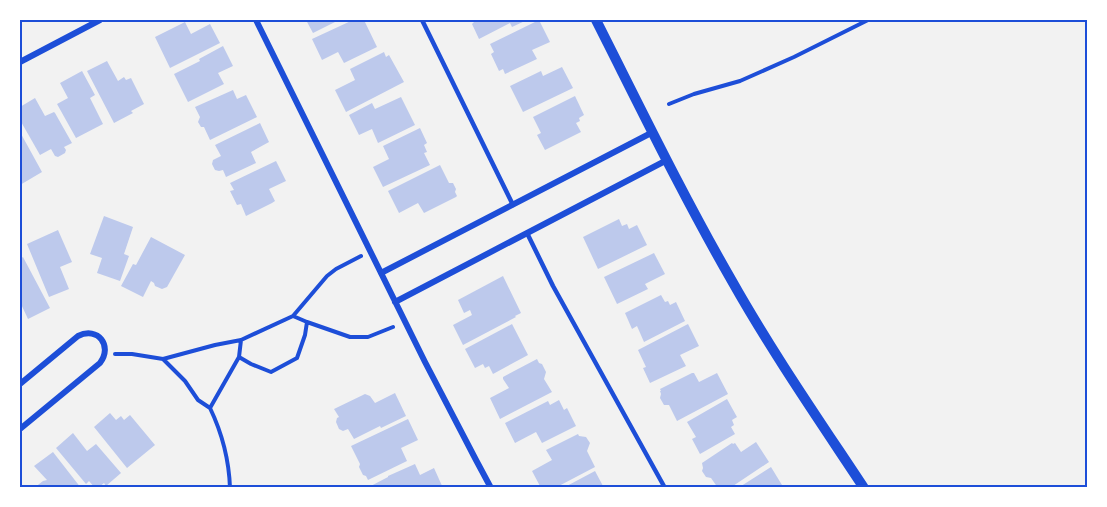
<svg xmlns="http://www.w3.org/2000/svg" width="1107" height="507" font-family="Ubuntu,sans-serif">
  <rect width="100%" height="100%" fill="#f2f2f2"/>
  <path fill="#bdc9ec" d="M306,20H339L313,33Z
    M353,20H364L377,47L344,63L338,52L322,60L312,39Z
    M473,20H527L512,27L510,23L479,39L472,24L474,22Z
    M539,20L550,42L532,50L537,59L505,74L503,69L499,71L491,54L494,52L490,44Z
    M185,22L191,34L210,24L220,43L170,68L155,37Z
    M223,46L233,66L218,73L224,84L188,102L174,74L200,61L199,59Z
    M384,52L386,57L389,55L404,82L346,112L335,90L355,80L350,69Z
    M107,61L118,81L124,77L126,80L131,78L144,104L131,111L133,113L114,123L87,71Z
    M562,67L573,88L523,112L510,86L541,71L543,76Z
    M82,71L95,95L90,98L103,124L76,138L57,104L68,98L60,83Z
    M233,90L237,99L246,95L257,117L210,140L204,127H201L198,122L200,117L195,107Z
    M575,96L584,115L579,118L580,121L576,123L581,132L545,150L537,135L541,133L533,117Z
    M401,97L415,125L378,143L372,129L359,135L349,115L372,103L375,109Z
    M35,98L45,116L54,112L55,113L72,143L64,147L66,150L65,153L58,157L55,156L51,149L40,155L20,120V107Z
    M260,123L269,142L251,152L256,163L226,177L223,170L219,171L215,170L212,164L213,160L221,156L215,145Z
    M420,128L427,143L424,145L427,152L424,153L430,165L383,187L373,167L389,159L383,146Z
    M20,132L42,172L20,185Z
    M276,161L286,181L269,189L275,201L272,203L246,216L241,204L237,205L230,191L234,190L230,183Z
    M440,165L449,183H453L456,189L455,192L457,196L456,197L424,213L418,203L399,213L388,191Z
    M104,216L133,227L124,254L129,256L120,281L97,273L102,258L90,254Z
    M619,219L622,226L627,224L629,229L637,225L647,245L598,269L583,237Z
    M58,230L72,262L60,267L69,289L49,297L27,244Z
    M151,237L185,255L167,287L162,289L155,286L154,283L151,281L143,297L121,286L133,264L136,265Z
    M654,253L665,274L645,284L648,289L617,304L604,277Z
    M23,257L50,308L28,319L20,302V259Z
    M503,276L521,313L515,316L516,317L463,345L453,325L472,315L470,310L464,313L458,300Z
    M661,295L665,302L668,301L670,305L676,302L685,321L644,342L637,326L632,329L625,313Z
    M512,324L528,355L493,374L489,366L485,368L483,364L475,368L465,349Z
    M688,324L699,346L680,355L686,366L650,383L643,368L646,367L638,350Z
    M537,359L539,363L542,364L546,372L544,379L552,392L500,419L490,398L509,388L503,379V377Z
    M692,373H694L699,382L717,373L728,394L677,421L669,405H664L660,398L661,394L660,391H661L660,389Z
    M395,393L406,416L381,428L380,426L354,439L348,429L343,431L339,429L336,422L337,418L339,417L334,409L365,394L370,396L375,403Z
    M727,399L737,417L732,420L734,425L731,427L735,434L700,454L692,439L696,437L687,422Z
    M559,400L564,410L567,408L576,426L542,443L536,432L515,443L505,423L548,401L550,405Z
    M110,413L116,420L121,416L124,420L130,415L155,445L127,468L94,427Z
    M408,419L418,440L401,448L407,461L368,480L366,476L363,475L359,467L360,464L351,446Z
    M73,433L87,451L96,444L121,473L106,486L104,483L98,488H95L89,481L86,484L56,448Z
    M578,434L579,436L586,437L590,443L587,451L595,467L555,488H541L532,471L552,460L546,450Z
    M756,442L769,462L730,488H718L711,478L706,477L702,471L703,468L702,463L732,443L733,444L735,443L741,452Z
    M53,452L81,488H34L43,481L47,480L34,466Z
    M415,464L420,475L434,468L443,488H367L388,477V476Z
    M771,467L782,485L778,488H738Z
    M595,471L603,486L606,485L607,488H563Z"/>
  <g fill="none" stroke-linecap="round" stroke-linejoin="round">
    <path stroke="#1d4ed8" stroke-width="4" d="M669,104L694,94L740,81L794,57L868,20
      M293,316L307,322
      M115,354H132L163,359L215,345L241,340L293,316L327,276L336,269L361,256
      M239,357L241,340
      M163,359L185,381L198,400L210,408
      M230,488C229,460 222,433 210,408L239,357L251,364L271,372L297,358L305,335L307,322L350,337H368L393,327"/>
    <path stroke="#1d4ed8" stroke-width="4.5" d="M422,20L513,205
      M527,233L553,286L665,488"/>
    <path stroke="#1d4ed8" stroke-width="6" d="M256,20L425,362L476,460L491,488
      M20,62L100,20
      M381,273L653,132
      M395,302L667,160
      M20,384L78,336C98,326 113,346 100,363L20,429"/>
    <path stroke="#1d4ed8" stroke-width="10" d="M596,20C640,107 683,196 732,281C772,352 819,420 864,488"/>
  </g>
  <rect width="1107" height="507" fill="none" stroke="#ffffff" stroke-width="42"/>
  <rect x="21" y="21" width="1065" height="465" fill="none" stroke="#1d4ed8" stroke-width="2"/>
</svg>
